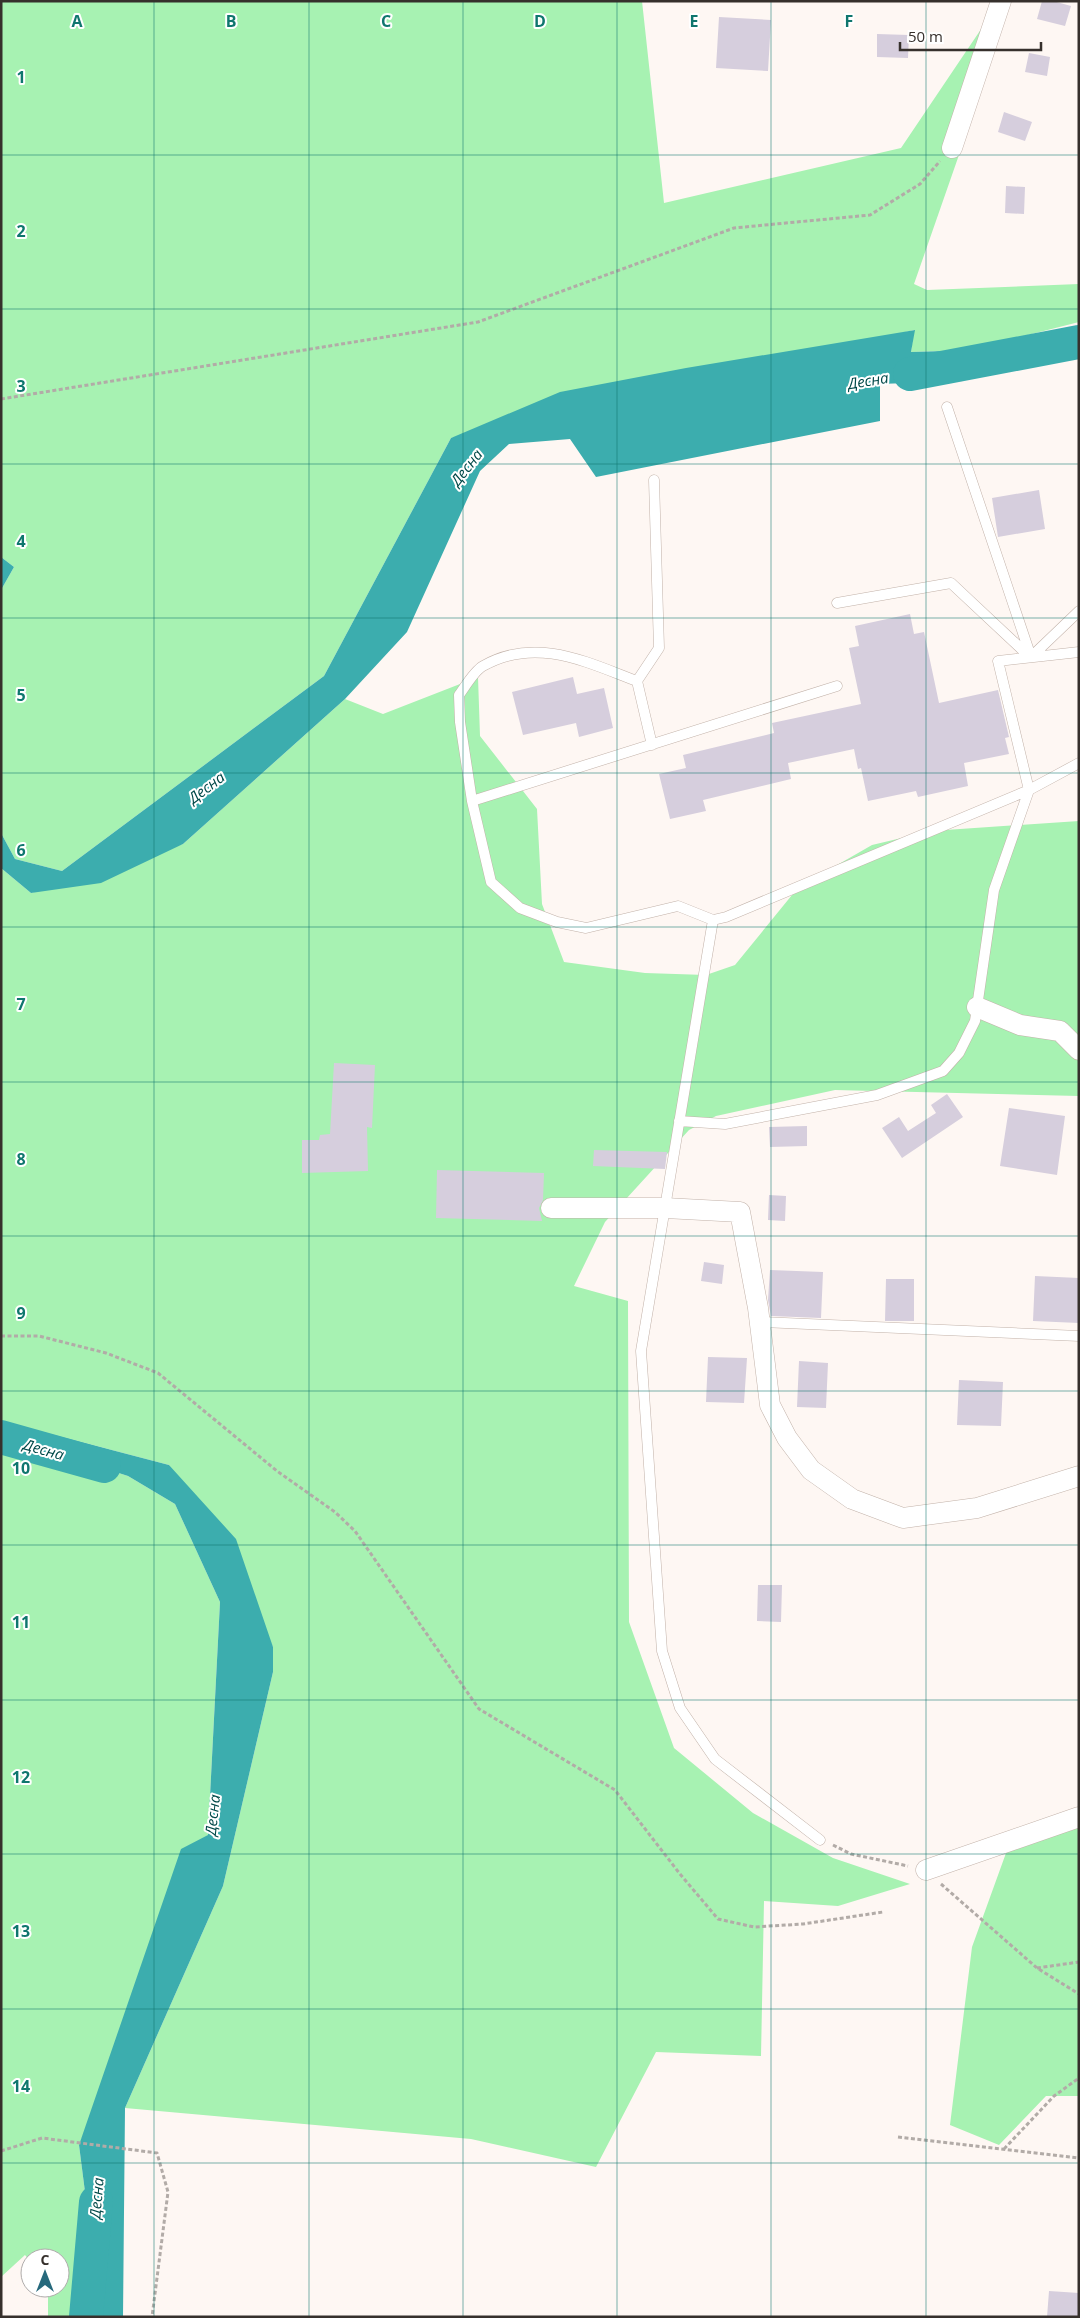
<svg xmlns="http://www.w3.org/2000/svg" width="1080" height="2318" font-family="'Open Sans',sans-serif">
  <rect width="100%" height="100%" fill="#fef7f3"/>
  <path fill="#a7f2b2" d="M1,1H642L664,203L901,148L1000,1H1009L983,86L914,284L927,290L1079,284V322L985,346L945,351L911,352L914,330L451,438L324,676L62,871L15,859L1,833V590L14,567L1,557Z
    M478,677L480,736L537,809L542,904L564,962L645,973L706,975L735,965L792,895L818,876L872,845L931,831L1079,821V1096L835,1090L716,1116L689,1130L605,1222L574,1286L628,1301L629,1622L674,1748L753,1813L833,1858L910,1884L838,1906L764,1901L761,2056L656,2052L596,2167L471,2139L125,2108L223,1886L273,1672V1647L169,1465L1,1421V868L31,893L183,844L345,699L383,714Z
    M1,1435L128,1476L175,1504L220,1602L208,1835L79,2145L101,2317H48V2288H60V2258H30V2261L25,2255L1,2277Z
    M1079,1827V2096H1046L999,2145L950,2125L972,1947L1010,1842Z"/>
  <path fill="#3cadae" d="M915,330L911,352L945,351L963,381L880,384V421L596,477L570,439L509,444L480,471L407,632L345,699L183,844L101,883L31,893L1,868V833L15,859L62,871L324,676L451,438L560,392L686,368Z
    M1,557L14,567L1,590Z
    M1,1421L169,1465L236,1539L273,1647V1672L223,1886L125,2108L123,2317H101L79,2145L181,1849L208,1835L220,1602L175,1504L128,1476L1,1435Z"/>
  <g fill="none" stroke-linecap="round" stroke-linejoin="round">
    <path stroke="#3cadae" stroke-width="34" d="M910,374L1079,342
      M1,1437L104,1466
      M86,2317L96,2202"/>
  </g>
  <path fill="#d6cedd" d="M1042,1H1053L1071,6L1065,26L1037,19Z
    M719,17L771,20L768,71L716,68Z
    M877,34L909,35L908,58L877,57Z
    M1029,53L1050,57L1047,76L1025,72Z
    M1004,112L1032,122L1025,141L998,132Z
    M1006,186L1025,187L1024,214L1005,213Z
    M1039,490L1045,529L998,537L992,498Z
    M910,614L914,634L924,632L939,703L998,690L1009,737L1005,738L1009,754L964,763L968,786L918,797L916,791L868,801L861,768L858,769L854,749L788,763L791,779L703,800L706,811L670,819L659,774L686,768L683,755L774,733L772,723L861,704L849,648L859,646L855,626Z
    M573,677L577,694L604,688L613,728L579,737L576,723L523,735L512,692Z
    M334,1063L375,1065L372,1128L367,1127L368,1171L302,1173V1140H319L320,1135L330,1134Z
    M947,1094L963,1117L902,1158L882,1128L899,1117L908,1131L936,1113L931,1105Z
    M1009,1108L1065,1116L1057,1175L1000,1166Z
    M807,1126V1146L770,1147L769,1127Z
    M594,1150L667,1152L665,1169L593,1166Z
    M437,1170L544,1173L543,1200L539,1208L542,1221L436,1218Z
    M769,1195L786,1196L785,1221L768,1220Z
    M704,1262L724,1265L722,1284L701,1281Z
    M770,1270L823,1272L821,1318L771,1316L768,1300Z
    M1035,1276L1079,1278V1323L1033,1321Z
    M886,1279H914V1321H885Z
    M708,1357L747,1358L744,1403L706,1402Z
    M799,1361L828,1363L826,1408L797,1407Z
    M959,1380L1003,1382L1001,1426L957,1425Z
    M758,1585H782L781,1622L757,1621Z
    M1049,2291L1079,2293V2317H1047Z"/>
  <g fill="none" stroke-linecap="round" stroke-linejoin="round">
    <g stroke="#c2b2a9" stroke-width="11">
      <path id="service" d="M947,407L1031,657
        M837,603L951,583L1030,657
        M1031,657L1079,611
        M652,745L637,681L659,648L654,480
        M472,801L460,722L459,695C465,687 474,671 483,666C536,636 586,662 637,681
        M713,920L678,906L586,928L557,922L520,908L491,882L472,801L837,686
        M679,1121L725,1124L877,1095L943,1071L959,1053L975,1021L994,890L1029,790L1079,763
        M760,1322L1079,1336
        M820,1840L715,1759L680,1708L662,1651L641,1351L713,920L726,917L1029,790L998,661L1079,652"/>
    </g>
    <g stroke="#c2b2a9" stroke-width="21">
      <path id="minor" d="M952,148L1001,1
        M977,1007L1020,1025L1060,1031L1079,1050
        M551,1208H665L740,1212L758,1308L770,1405L787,1438L811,1470L852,1499L903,1518L977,1508L1079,1476
        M926,1870L1079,1817"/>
    </g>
    <path stroke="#b2aba7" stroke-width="3" stroke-dasharray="4 2.5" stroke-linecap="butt" d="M1,399L478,322L734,228L870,215L920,184L940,161
      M1,1336H39L106,1353L158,1373L277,1471L335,1512L355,1531L479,1709L615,1790L680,1874L718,1919L754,1927L803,1924L883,1912
      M833,1845L851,1854L908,1866
      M941,1884L1037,1968L1079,1994
      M1037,1968L1079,1962
      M898,2137L1079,2158
      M1004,2149L1054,2096L1079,2078
      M1,2151L42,2138L157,2153L168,2192L152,2317"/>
    <use href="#service" stroke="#fff" stroke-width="10"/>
    <use href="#minor" stroke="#fff" stroke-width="20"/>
  </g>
  <path fill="none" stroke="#0f766e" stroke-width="1" stroke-opacity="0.55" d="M154,1V2317M309,1V2317M463,1V2317M617,1V2317M771,1V2317M926,1V2317M1,155H1079M1,309H1079M1,464H1079M1,618H1079M1,773H1079M1,927H1079M1,1082H1079M1,1236H1079M1,1391H1079M1,1545H1079M1,1700H1079M1,1854H1079M1,2009H1079M1,2163H1079"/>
  <g text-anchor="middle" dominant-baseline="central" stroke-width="4" stroke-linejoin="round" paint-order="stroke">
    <g font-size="15" font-style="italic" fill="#004848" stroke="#fff">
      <text transform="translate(868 380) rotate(-9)">Десна</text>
      <text transform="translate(466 467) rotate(-52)">Десна</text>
      <text transform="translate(206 787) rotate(-37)">Десна</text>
      <text transform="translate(44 1449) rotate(16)">Десна</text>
      <text transform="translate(212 1815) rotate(-84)">Десна</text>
      <text transform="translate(96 2198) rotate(-85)">Десна</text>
    </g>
  </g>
  <g font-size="16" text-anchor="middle" font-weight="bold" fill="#0f766e" stroke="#fff" stroke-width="4" stroke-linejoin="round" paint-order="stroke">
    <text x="77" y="27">A</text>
    <text x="231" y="27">B</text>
    <text x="386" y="27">C</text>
    <text x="540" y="27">D</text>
    <text x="694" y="27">E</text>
    <text x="849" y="27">F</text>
    <text x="21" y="83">1</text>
    <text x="21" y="237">2</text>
    <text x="21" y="392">3</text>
    <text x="21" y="547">4</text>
    <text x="21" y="701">5</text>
    <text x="21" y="856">6</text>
    <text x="21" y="1010">7</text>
    <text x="21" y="1165">8</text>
    <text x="21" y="1319">9</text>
    <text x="21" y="1474">10</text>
    <text x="21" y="1628">11</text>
    <text x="21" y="1783">12</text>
    <text x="21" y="1937">13</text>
    <text x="21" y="2092">14</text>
  </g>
  <rect width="1080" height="2318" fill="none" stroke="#36302c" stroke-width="5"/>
  <g transform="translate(45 2273)"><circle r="24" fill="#ffffff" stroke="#afacab"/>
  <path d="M0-4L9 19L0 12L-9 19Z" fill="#27697c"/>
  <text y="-8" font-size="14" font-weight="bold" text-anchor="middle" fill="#36302c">С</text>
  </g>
  <path d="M900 42v8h141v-8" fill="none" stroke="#36302c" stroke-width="2.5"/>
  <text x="908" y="42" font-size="15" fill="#36302c" stroke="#ffffff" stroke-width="4" paint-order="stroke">50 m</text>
</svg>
